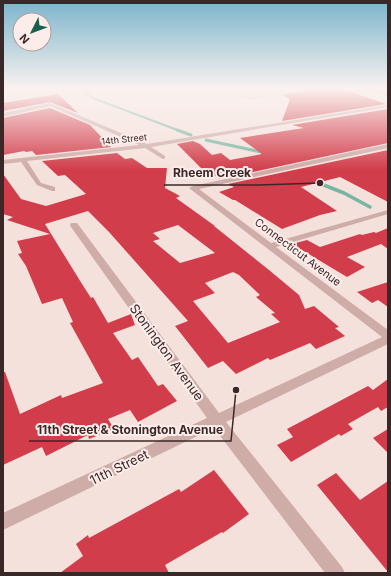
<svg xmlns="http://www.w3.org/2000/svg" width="391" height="576" font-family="Inter,sans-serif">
  <rect width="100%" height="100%" fill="#f5e1dc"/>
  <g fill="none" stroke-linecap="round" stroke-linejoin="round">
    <path stroke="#78b5a3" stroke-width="2" d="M83,89L85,93L93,98L180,131"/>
    <path stroke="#78b5a3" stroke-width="3" d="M177,130L191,135
      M206,140L261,152
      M314,181L318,183"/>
    <path stroke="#78b5a3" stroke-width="3.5" d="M316,182L344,193L370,207"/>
  </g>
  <path fill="#d23d4b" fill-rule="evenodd" d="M314,89H343L386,104L282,121L290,99L282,95Z
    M58,94L78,113L50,102L3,111V103Z
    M50,108L90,125L111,147L36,155L32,151L26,152L24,151L3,155V118Z
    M388,109V143L220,179L206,170L204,171L177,144L193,141L200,144L212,155L221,153L230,160L262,154L240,138L304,128L292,125Z
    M388,150V202L340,177L301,187L337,211L320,215L282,229L235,200H233L219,192L234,187L228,184Z
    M117,153L125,159L132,158L147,168H167L165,188L180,196L176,198L215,226H214L269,270L299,295L305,309L314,306L339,327L335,328L345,336L316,349L310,343L270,360L268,358L236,374L223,361L208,368L175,326L188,321L109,232L88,211L45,224L82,284L91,298L93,297L108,323L131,314L135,325L113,333L132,360L138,357L158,386L163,384L177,401L138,422L130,410L108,419L114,429L89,439L88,435L46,456L42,447L3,465V372H5L20,414L61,395L62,398L103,383L70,323L73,322L62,298L42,304L26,266L18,254L22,253L17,241L50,234L7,220L13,217L3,214V174L21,199L46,206L86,194L65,175L58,176L42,161ZM178,225L215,253L180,263L153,241L160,239L153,233ZM233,272L239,275L260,295L256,297L275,313L271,314L280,322L228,343L193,301L215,293L205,283Z
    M388,228V249L381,244L347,257L365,267L347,277L292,244L307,240L320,247L360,234L362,235L374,232L376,233Z
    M388,282V307L378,300L372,303L357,292Z
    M388,379V407L381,411L378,407L348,424L353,429L341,436L339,434L291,462L277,445L293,437L287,429L368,386L373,390Z
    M388,429V453L373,438Z
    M214,470L249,514L223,533L222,532L165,565L169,573H60L83,556L76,544L88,535L89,538L179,489L181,492Z
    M336,473L360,500L388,481V572L317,485Z"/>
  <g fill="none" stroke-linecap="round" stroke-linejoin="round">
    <path fill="#ceaca7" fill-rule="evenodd" d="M209,89C224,89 237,97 252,97C272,96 292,89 313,89L251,99Z
      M369,89H376L388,93V96Z
      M50,103L147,144L388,105V107L151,147L165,156V158L163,159L145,148L27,161L41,183L55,187V191H52L37,185L21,162L3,164V160L139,145L50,106L3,117V113Z
      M388,144V148L199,189L271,243L388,210V214L276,247L388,330V344L226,422L342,567L345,573H325L214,428L3,530V513L207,418L71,227L70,225L71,223H77L219,413L382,337L189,188L193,186Z"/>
  </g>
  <linearGradient id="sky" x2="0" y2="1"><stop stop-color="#7bb4cc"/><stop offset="0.52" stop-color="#faf2ef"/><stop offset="1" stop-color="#faf2ef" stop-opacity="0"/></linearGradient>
  <rect width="391" height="170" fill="url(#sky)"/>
  <g text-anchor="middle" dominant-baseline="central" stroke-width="4" stroke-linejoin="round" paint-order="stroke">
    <g font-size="9" fill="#3a2828" stroke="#fcedea">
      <text transform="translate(124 139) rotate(-6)">14th Street</text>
    </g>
    <g font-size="11" fill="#3a2828" stroke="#fcedea">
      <text transform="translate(298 252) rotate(37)">Connecticut Avenue</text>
    </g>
    <g font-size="13" fill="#3a2828" stroke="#fcedea">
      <text transform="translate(167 352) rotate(54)">Stonington Avenue</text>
      <text transform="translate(119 467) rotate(-26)">11th Street</text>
    </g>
  </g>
  <path fill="none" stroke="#3a2828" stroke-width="1.5" d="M320 183L259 185H164M236 390L231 441H29"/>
  <g fill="#3a2828" stroke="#fcedea" stroke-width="1.5">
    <circle cx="320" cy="183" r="4"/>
    <circle cx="236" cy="390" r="4"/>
  </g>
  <g font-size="12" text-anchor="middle" font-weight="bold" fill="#3a2828" stroke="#fcedea" stroke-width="4" stroke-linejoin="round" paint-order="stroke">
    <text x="212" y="177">Rheem Creek</text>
    <text x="130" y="434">11th Street &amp; Stonington Avenue</text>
  </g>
  <rect width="391" height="576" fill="none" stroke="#3a2828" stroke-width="8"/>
  <g transform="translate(32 32) rotate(228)"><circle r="19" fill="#fcedea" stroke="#ae9e9c"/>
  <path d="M0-3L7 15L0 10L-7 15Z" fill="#19604d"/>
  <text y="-6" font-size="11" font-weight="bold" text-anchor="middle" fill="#3a2828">N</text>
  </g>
</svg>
